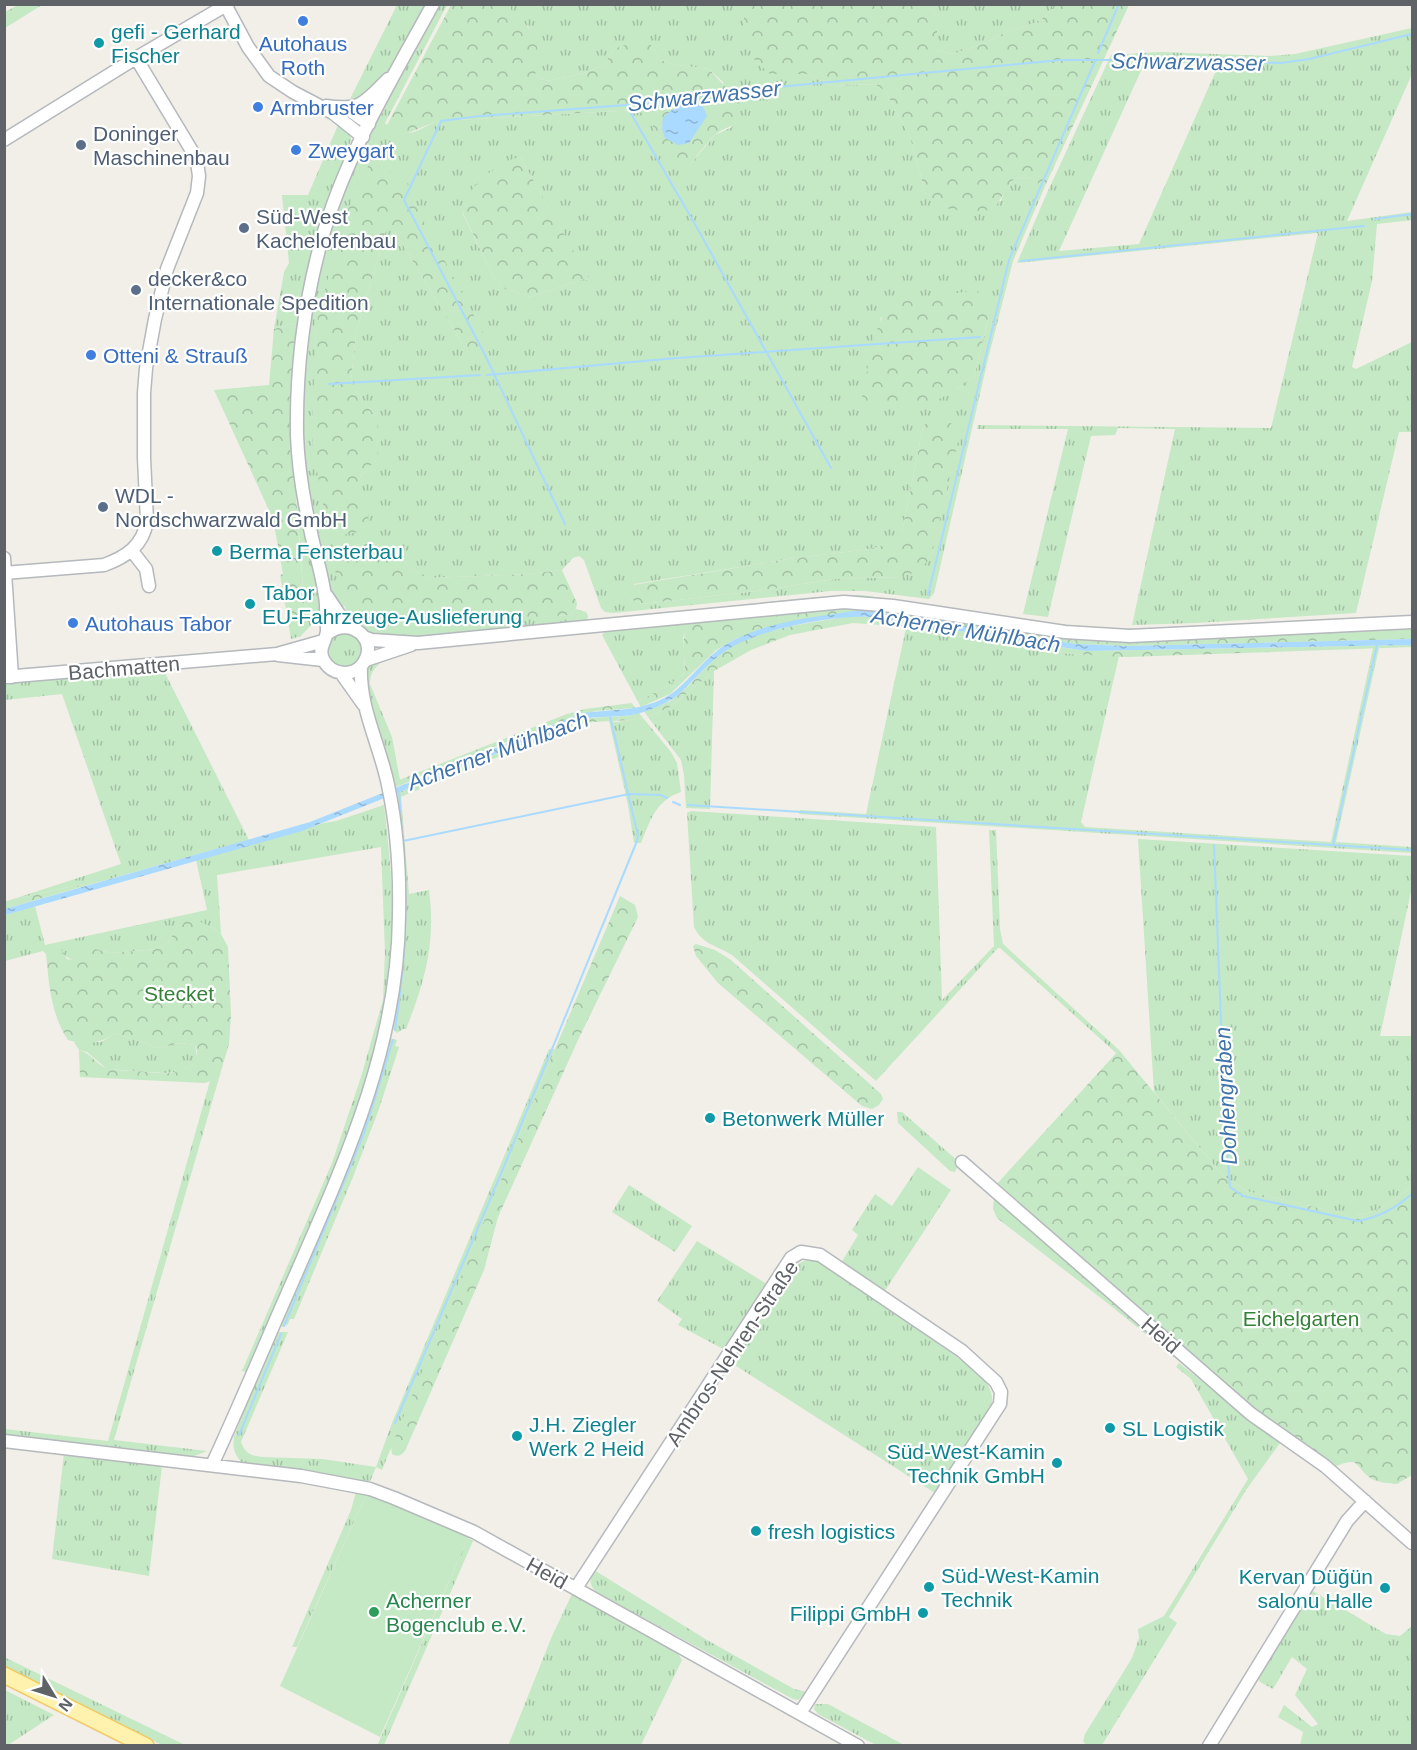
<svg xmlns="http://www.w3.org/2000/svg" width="1417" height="1750" font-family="Arial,sans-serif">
  <defs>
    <pattern id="grass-tufts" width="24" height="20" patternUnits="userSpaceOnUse" patternTransform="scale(1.5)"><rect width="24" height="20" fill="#c5e8c5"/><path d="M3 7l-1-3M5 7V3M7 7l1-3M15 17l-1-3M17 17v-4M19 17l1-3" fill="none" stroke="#a3c0a4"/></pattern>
    <pattern id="forest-crowns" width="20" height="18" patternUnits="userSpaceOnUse" patternTransform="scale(1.5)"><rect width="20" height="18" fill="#c5e8c5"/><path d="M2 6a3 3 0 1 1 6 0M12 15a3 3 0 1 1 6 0" fill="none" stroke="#a3c0a4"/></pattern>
    <pattern id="water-ripples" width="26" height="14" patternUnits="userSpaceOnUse" patternTransform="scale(1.5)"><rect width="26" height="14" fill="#aadaff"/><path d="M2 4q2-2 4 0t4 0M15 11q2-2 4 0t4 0" fill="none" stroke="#8eb4d2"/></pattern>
  </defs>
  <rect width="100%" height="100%" fill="#f1efe8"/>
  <path fill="url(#grass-tufts)" fill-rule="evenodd" d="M18,5H42L5,28V12Z
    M397,5H427L394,65L368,95L347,105Z
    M437,5H447L385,123C406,142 415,131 437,121L638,110L650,118L662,147L689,166L715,135L732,127L723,82L709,69L677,65L659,60L651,45L614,49L604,65L581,74L547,81L535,76L529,28L511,11L510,5H744V23L770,74H806L833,86L875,84L886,92L910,137L926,195L1001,201L1005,188L1015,178L1033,179L1042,185L1046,184L1013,261L988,359L936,585L934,593L929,599L865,591H831L613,613L605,612L601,608L584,560L579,556L573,558L562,570L529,574L431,578L409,568L395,552L372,542L340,548L440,622L570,615L576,609L586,612L588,616L586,624L435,638H374L342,614L346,609L344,606L342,608L331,595L315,532L302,446L303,373L311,313L325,246L348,182L368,137ZM520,157L590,281L584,279L530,297L505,289L493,276L462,212ZM414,188V203L471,357L394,230H386L356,333L351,380L356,391L376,417V460L360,477L355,487L357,493L368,508L313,449L316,324ZM989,316L974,377L956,390L862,397L881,317ZM923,427L942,506L932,554L901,577L835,579L757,591L642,604L630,599L634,584L788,559L870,549L893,543L903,528Z
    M931,5H1054L1050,12L1038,22L1006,32L983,44L953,54L937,50V20Z
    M1412,28V74L1347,221L1412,212V220L1377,224L1372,281L1352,367L1356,369L1412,342V432H1399L1356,613L1195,623L1132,625L1175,429L1118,428L1115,435L1091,436L1048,617L1023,614L1068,429H977L978,425L1271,428L1318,233L1017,263L1047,193L1111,55L1159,52L1270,56L1295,54ZM1145,62L1219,64L1139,244L1059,251Z
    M339,123L350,133L351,140L327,202L318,234L299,322L274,329L284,272L289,263L282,195H308Z
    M295,475L322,613L301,636L291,639L288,621L292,622L309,609L304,603Z
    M862,595L1057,624L1098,628L1147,629L1412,615V618L1097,632L905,605L607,620L804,598Z
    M691,622L683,637L685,672L677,680L638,702L602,635L607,630Z
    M906,628L1070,654L1119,656L1081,822L1085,827L1331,842L1373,648H1379L1336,842L1412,847V853L799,814L800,810L866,814Z
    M326 650a18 18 0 1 1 36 0a18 18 0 1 1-36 0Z
    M388,658C377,665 370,670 370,684L392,737L400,780L394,782L369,705L363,672L370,662Z
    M163,669L249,840L88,885L73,886L7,901L121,864L62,694L5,700L4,682Z
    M714,671L710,809L686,808L684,775L681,760L648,717L670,707Z
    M643,718L671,752L677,763L681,792C656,800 650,821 641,843H634L628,805L609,721L616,722Z
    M401,796L409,894L429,890C436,943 425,981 406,1029H403L397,1033L393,1029C408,952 402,875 398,798Z
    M384,805C391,866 397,929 390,991C386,1019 376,1048 368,1075C337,1177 290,1274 248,1372L242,1371L332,1163L361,1077L383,1000L385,953L381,847L217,875L221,934L211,927L178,925L169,942L157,949L111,953L95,949L72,960L52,948L46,954L43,951L5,961V915L35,906L45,945L207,910L196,860L324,823L336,821Z
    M691,811L936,827L942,1000L994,946L989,830H996L1000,929L1003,944L1119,1050L1116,1053L1000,948H998L876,1081L732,955C716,945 703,945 694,927L687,813Z
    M1138,839L1412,856V887L1380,1036H1412V1186C1393,1202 1375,1216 1348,1215L1246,1191L1222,1175L1154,1092Z
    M116,1033L158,1048L180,1043L195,1045L197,1057L192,1064L180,1072L163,1073L107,1069L87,1052L79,1050L74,1042H101Z
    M390,1038L397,1040L395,1046L399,1047L379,1109L353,1177L294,1319H290L288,1324L282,1327L281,1322L382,1066Z
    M549,1049H555L382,1470L376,1467L369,1484L243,1464C235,1455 232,1449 234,1437L273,1335L276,1332H288L241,1442C245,1453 251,1456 262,1457L322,1459L376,1467L392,1423Z
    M219,1078L114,1440L207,1451L192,1457L5,1436V1429L108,1441L210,1081Z
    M897,1112H902L959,1162L955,1172L950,1171L898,1123Z
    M918,1167L951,1190L884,1292L841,1263L858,1235L852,1230L875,1194L892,1206Z
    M629,1185L692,1226L675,1252L612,1212Z
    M697,1241L767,1284L725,1350L678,1325L682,1319L657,1301Z
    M813,1260L820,1261L967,1364C980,1376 997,1388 991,1407L935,1493L730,1362L794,1266L804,1261Z
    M1179,1363L1280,1443L1246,1490L1169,1617L1177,1623L1102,1745H1086L1083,1741L1085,1734L1132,1658L1139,1638L1138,1629L1164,1616L1248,1479L1191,1379L1176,1367Z
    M64,1453L159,1464L162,1466L149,1576L52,1559Z
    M356,1492L366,1495L297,1647H292L351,1510Z
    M468,1538L473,1541L384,1745L377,1746Z
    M594,1570L707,1640L794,1689L807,1692L798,1700L793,1699L596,1592C589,1585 589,1579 594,1570Z
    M1311,1590L1386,1634L1400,1636L1412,1626V1745H1300L1303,1732L1278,1717L1284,1705L1312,1727L1318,1724L1295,1695L1307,1669L1292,1657L1273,1689L1260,1682L1257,1676Z
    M573,1592L676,1650L682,1660L641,1745L508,1746L552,1636Z
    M4,1657L185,1745H162L5,1669Z
    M5,1690L54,1715L8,1745H5Z
    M815,1704H828L904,1745H876L818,1714L814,1709Z"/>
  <path fill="url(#forest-crowns)" d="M451,5H510C511,12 515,15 521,20C541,40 539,50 535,76L547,81L581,74L604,65L614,49L642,39L651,45L659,60L677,65L709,69L740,103C738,134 729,121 713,137C704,146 697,156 689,166L674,164L662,147L650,119L638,110L437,121L406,134L395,132L387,125Z
    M744,5H931L937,20V50L953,54L983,44L1006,32L1038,22L1050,12L1054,5H1129L1046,184L1042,186L1033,179L1015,178C1004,188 1002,199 993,210C970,211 942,214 926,195L910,137L886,92L875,84L833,86L806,74H770L755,61L744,23Z
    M520,157L591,282L584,279L530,297L505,289L493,276L462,211C465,189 498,161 520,157Z
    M377,160L390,167L393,190L402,183L406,182L414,188V203L488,342V349L473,359L471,357L394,230H386L356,333L351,380L356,391L376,417L381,440L376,460L360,477L355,487L368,508V521L359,532L329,537L313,449L312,432L316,324L341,229L360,177L372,161Z
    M977,290L988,303L989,316L974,377L956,390L933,402L864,403L862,396C869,366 872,329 890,303Z
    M299,322L292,380V442L304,603L309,609L311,617C304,627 298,624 288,621L280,575L283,574L273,519L214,390L269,385L274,329Z
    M942,418L952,424L959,437L932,554L928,561L916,572L901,577L834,579L757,591L642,604L630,599L627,594L633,585L788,559L870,549L892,543L903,528L923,427L928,421Z
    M372,542L395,552L409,568L431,578L529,574L562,570L577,603L576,609L570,615C519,618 469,622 418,623C401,623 379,626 363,618C339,604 337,578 332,554L340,548Z
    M861,607L1073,638L1412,626V639L1128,646L1076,644L872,611H854L737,638L716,650L670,694L641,707L638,702L677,680L685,672C685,654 679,637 691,622L765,613Z
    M852,616L871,617L1086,651L1412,645V647L1126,657L1070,654L896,626L853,623L790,635L751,650L714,671L670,707L648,717L644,711C655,707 668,704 677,696C695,682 708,661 728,649C764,627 811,623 852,616Z
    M632,703L635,708L595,711L524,735L396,787L394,782L567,714L585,709Z
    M639,713L643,718C621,723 598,719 576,725L398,798L397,793L580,720C599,715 620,719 639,713Z
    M88,885L5,909V901H7L73,886Z
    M620,896L635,905L638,917L578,1040L498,1217L484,1270L405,1451C401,1456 397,1457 392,1454L391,1447L555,1049Z
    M183,919H195L211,927L221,934L228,947L231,1015L229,1044L219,1078L205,1083L80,1077L79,1050C91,1053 95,1063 106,1068C114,1071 126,1070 135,1071C154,1072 179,1079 193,1062C198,1056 198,1052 195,1045L180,1043L158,1048L116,1033C101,1043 87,1046 68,1040C51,1015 49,984 46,954L51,948L61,949L67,959L72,960L83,952L95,949L111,953L157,949L169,942L178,925Z
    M696,944L715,950L731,960L881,1094L883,1099L879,1105L872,1109L862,1106L718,983L696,956L693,946Z
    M1119,1050L1222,1175L1246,1191L1348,1215C1375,1216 1393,1202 1412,1186V1475L1397,1484C1389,1483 1379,1483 1372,1479C1353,1467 1362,1455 1334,1467L1257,1424L1106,1302L997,1218L993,1209L995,1186Z"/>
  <path fill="#c5e8c5" d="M366,1495L382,1499L467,1535L468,1538L380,1737L280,1686Z"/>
  <path fill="url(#water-ripples)" d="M694,102L703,107L707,116L689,143L678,145L665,138L662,129L663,117L676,107Z
    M854,611H872L1076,644L1128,646L1412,639V645L1086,651L871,617C833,615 759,629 727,650C708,662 693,682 676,697C661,706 641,715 623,716C608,717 594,716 580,720L302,831L5,915V909L310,822L583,713C614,709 648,712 675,691C698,672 709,651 738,638C773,621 815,617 854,611Z"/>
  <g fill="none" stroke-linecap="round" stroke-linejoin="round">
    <path stroke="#aadaff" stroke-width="2" d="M1098,53L1119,4
      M626,105L696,226L831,468
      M1375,219L1412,214
      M1021,261L1364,226
      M487,375L677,358L980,337
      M329,384L480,375
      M565,524L486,357L404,200L441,121L480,116L626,105L736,91L1061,60H1165L1281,63L1309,59L1412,34
      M928,595L1009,260L1095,61
      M399,790L403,847
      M673,802L680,805
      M688,805L1412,850
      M403,841L629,794L661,795L667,798
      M1214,845L1225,1123L1230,1187L1243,1196L1358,1221C1380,1217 1395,1208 1412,1194
      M1333,845L1377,645
      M395,1030C404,974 408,924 404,867
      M284,1326L364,1133L393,1040
      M395,1423L503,1169L637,841L638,836L610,716
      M239,1435L281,1334"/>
    <g stroke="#b5b8bc" stroke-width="15">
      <path id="minor" d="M225,4L248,47L269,76L293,92L333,113L363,137
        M136,58L228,4
        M326,106C361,111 364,103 388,79
        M348,109L369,124
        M4,140L136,58L192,151L197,162L199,176L197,193L167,269L155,319L146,368L144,393V458L147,521C143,546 126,557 104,565L4,573
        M132,551L146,569L149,586
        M4,558L12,677
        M327,596L347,626
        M327,634C351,614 381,642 362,665C352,677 332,675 324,661C317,649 326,642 327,631C327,623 326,613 326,604C324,581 316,557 311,533C304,502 298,467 297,435C296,371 304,304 321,242C344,158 391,81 433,4
        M364,637L372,640L418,643L844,602L893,606L1065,632L1130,636L1412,622
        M278,655L323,660
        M366,660L411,645
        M341,673L363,704
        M4,677L277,654L323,641
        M962,1162L1251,1414L1325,1466L1412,1543
        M4,1441L301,1476L370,1489L394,1498L474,1532L858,1746
        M212,1465C240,1405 265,1344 292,1283C344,1164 398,1048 399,916C400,873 397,827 388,785C380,745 359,708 361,666
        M576,1588L791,1258L801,1252L820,1255L962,1351L996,1382L1001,1392L1000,1404L800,1713
        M1209,1746L1347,1521L1365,1501"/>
    </g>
    <g stroke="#f2c960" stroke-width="18">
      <path id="major" d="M4,1675L146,1746"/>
    </g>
    <use href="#minor" stroke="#fff" stroke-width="12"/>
    <use href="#major" stroke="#fff2af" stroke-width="15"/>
  </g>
  <g fill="#3f7fe0" stroke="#fff" stroke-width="2">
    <circle cx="303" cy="21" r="6"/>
    <circle cx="258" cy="107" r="6"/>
    <circle cx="296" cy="150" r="6"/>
    <circle cx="91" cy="355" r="6"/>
    <circle cx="73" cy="623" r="6"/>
  </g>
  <g fill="#0f9aa8" stroke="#fff" stroke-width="2">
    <circle cx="99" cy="43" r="6"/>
    <circle cx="217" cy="551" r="6"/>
    <circle cx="250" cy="604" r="6"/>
    <circle cx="710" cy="1118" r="6"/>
    <circle cx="1110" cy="1428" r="6"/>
    <circle cx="517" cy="1436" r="6"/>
    <circle cx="1057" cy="1463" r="6"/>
    <circle cx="756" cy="1531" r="6"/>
    <circle cx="929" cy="1587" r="6"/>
    <circle cx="1385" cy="1588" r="6"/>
    <circle cx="923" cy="1613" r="6"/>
  </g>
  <g fill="#5c6f8a" stroke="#fff" stroke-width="2">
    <circle cx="81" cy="145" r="6"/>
    <circle cx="244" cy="228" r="6"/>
    <circle cx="136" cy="290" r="6"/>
    <circle cx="103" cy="507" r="6"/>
  </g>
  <circle fill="#2e9e5b" stroke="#fff" stroke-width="2" cx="374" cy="1612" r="6"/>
  <g text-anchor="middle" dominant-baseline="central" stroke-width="4.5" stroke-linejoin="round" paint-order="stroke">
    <g font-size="21" fill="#0d838f" stroke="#fff" text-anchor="start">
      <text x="111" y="31">gefi - Gerhard<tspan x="111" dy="24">Fischer</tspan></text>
      <text x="229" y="551">Berma Fensterbau</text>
      <text x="262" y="592">Tabor<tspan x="262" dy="24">EU-Fahrzeuge-Auslieferung</tspan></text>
      <text x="722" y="1118">Betonwerk Müller</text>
      <text x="529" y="1424">J.H. Ziegler<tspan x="529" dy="24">Werk 2 Heid</tspan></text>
      <text x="1122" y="1428">SL Logistik</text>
      <text x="1045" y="1451" text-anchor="end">Süd-West-Kamin<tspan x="1045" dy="24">Technik GmbH</tspan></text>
      <text x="768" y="1531">fresh logistics</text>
      <text x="941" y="1575">Süd-West-Kamin<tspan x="941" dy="24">Technik</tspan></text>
      <text x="1373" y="1576" text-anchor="end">Kervan Düğün<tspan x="1373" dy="24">salonu Halle</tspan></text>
      <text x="911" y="1613" text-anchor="end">Filippi GmbH</text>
    </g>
    <g font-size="21" fill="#366cbe" stroke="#fff" text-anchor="start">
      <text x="303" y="43" text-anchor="middle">Autohaus<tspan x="303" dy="24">Roth</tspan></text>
      <text x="270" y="107">Armbruster</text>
      <text x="308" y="150">Zweygart</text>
      <text x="103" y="355">Otteni &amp; Strauß</text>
      <text x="85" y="623">Autohaus Tabor</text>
    </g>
    <g font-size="21" fill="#4e5e75" stroke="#fff" text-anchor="start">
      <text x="93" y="133">Doninger<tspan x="93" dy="24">Maschinenbau</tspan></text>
      <text x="256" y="216">Süd-West<tspan x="256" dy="24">Kachelofenbau</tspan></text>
      <text x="148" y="278">decker&amp;co<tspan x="148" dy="24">Internationale Spedition</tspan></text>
      <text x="115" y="495">WDL -<tspan x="115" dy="24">Nordschwarzwald GmbH</tspan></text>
    </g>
    <g font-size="21" fill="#5f6368" stroke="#fff">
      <text transform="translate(124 668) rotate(-5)">Bachmatten</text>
      <text transform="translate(1161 1335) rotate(41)">Heid</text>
      <text transform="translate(732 1353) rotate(-56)">Ambros-Nehren-Straße</text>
      <text transform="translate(547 1573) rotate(29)">Heid</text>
    </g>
    <g font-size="21" fill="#348238" stroke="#fff">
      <text x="179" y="993">Stecket</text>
      <text x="1301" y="1318">Eichelgarten</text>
    </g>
    <g font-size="21" fill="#27864d" stroke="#fff" text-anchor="start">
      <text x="386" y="1600">Acherner<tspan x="386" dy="24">Bogenclub e.V.</tspan></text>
    </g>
    <g font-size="22" font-style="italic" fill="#4174aa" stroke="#fff">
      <text transform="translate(1188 62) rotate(1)">Schwarzwasser</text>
      <text transform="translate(704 96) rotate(-6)">Schwarzwasser</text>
      <text transform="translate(966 630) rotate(9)">Acherner Mühlbach</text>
      <text transform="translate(498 751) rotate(-20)">Acherner Mühlbach</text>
      <text transform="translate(1226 1096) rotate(-93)">Dohlengraben</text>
    </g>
  </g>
  <rect width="1417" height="1750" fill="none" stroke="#5f6368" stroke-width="12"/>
  <g transform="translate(54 1696) rotate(128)" stroke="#ffffff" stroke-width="4.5" paint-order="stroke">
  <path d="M0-4.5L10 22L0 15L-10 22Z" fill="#5f6368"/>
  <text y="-9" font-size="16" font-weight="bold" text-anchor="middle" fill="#5f6368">N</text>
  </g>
</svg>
